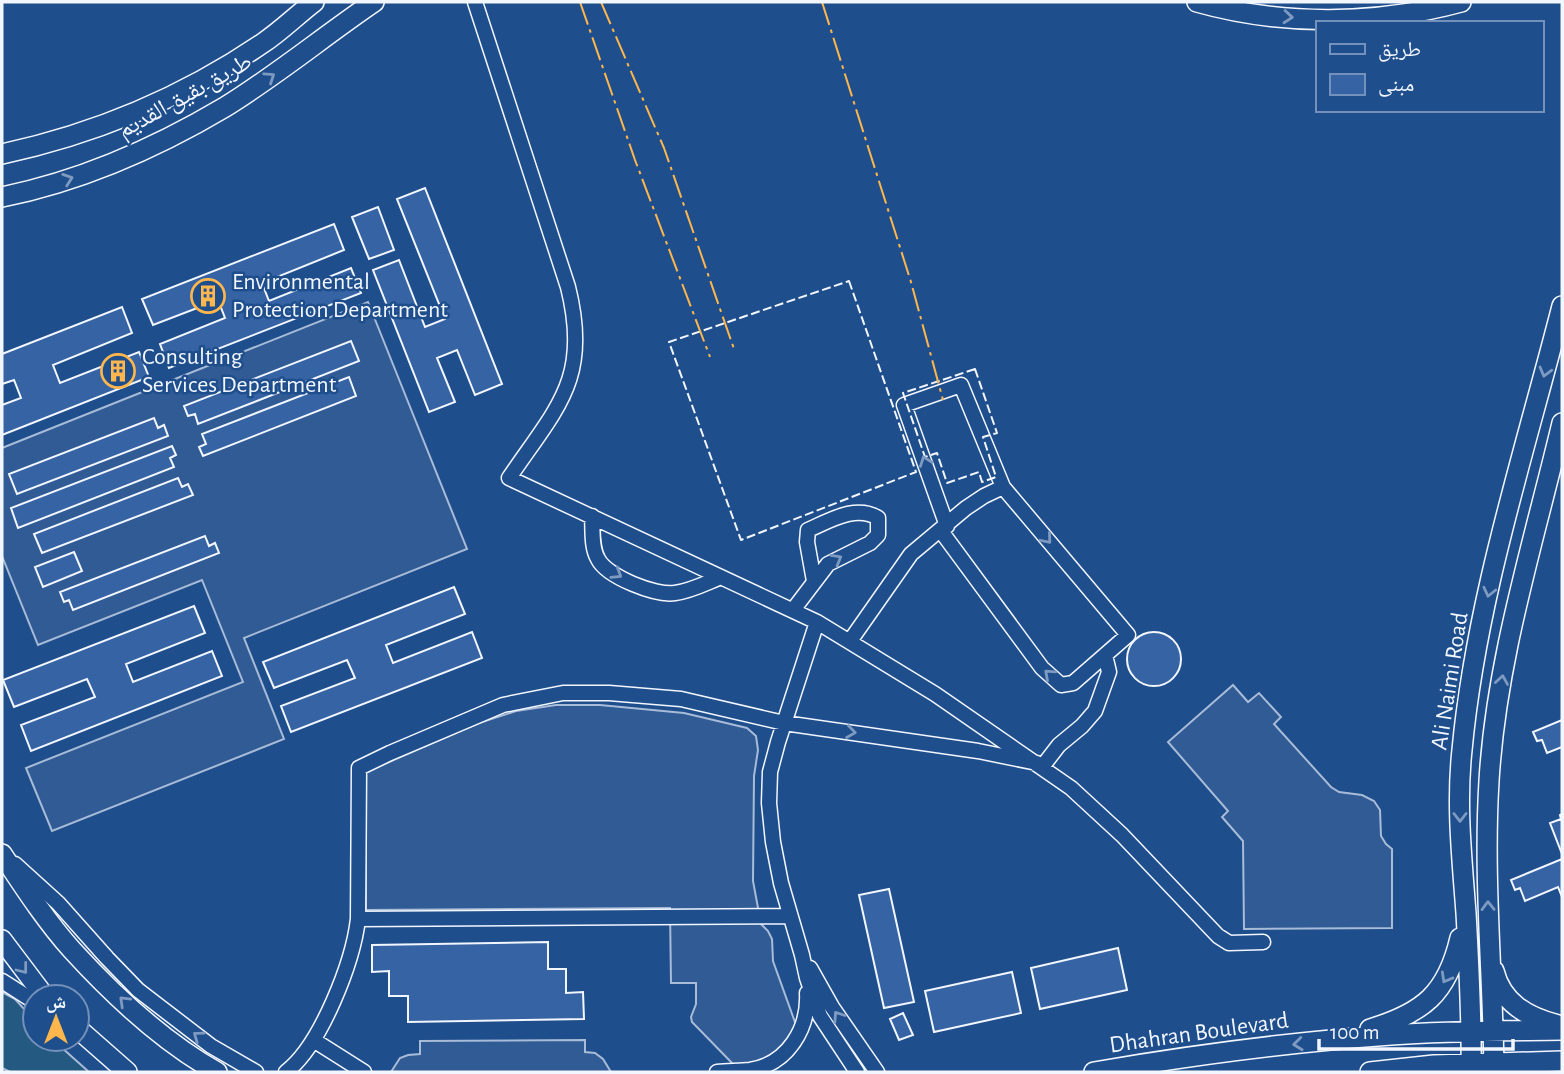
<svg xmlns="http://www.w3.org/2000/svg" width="1564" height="1074" font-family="'Alegreya Sans','Noto Naskh Arabic',sans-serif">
  <rect width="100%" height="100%" fill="#1f4e8c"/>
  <path fill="#245a82" stroke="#a8bbd7" stroke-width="2" d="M2,992L15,999L35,1021V1039H52L89,1072H10L2,1068Z"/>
  <path fill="#305b95" stroke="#a8bbd7" stroke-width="2" d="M368,302L467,549L244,638L284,739L52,831L26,768L243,682L202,580L38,645L2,556V448Z
    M1233,685L1248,702L1259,693L1281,717L1274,724L1331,787L1339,792L1362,795L1374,801L1380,810L1381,836L1386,844L1392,849V928L1244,929L1243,841L1222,817L1228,811L1168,742Z
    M556,705H600L684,713L747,728L756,736L758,750L754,776L753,881L761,924L768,931L772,939L773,961L796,1025L788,1042L767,1058L743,1066L733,1064L692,1022L691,1017L696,1004V983H671L670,908L366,910V772L479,723L516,711Z
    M585,1040V1052L595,1053L603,1059L611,1072H391L400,1058L408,1055L420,1054V1041Z"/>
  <path fill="#3563a3" stroke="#f2f6ff" stroke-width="2" d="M425,188L502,384L475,395L457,350L437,358L455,402L429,412L373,270L399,260L425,327L445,319L397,199Z
    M378,207L394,250L369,259L352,217Z
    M334,224L344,250L262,283L269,301L351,268L361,293L169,368L160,344L225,318L218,300L153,325L142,299Z
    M122,307L132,333L53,365L60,383L139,352L149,377L2,435V405L21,398L14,380L2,384V354Z
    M351,341L359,361L198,424L195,414L188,416L184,406Z
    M349,377L356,396L203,456L199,447L206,444L202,434Z
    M154,418L158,428L164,425L168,436L17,494L9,474Z
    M172,446L176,455L170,458L174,467L18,528L11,508Z
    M178,478L182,487L188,484L193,495L42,553L34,534Z
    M205,536L209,546L215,543L219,553L73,610L69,600L64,602L60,592Z
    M74,552L82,571L43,587L35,567Z
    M454,587L465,614L386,645L393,663L472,632L482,658L291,732L281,706L355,678L347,660L274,688L263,662Z
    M194,606L205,633L126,664L133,682L212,651L222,676L31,751L21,725L95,697L87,679L14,707L3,680Z
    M1127 659a27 27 0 1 1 54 0a27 27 0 1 1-54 0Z
    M1562,720V747L1547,753L1542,740L1537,741L1533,732Z
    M1562,814V854L1550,823L1561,819L1560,815Z
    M1562,859V897L1558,887L1525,901L1520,888L1515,890L1511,880Z
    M889,889L914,1002L884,1008L859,895Z
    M548,942V969H566V993L583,992L584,1019L408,1022V996H389V971L372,972V945Z
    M1118,948L1127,990L1040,1009L1031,968Z
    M1012,972L1021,1013L934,1032L925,991Z
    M903,1013L913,1035L899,1040L890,1019Z"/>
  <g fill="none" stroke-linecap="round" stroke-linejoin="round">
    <g stroke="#f2f6ff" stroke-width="17">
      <path id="minor" d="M475,2L568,287C591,379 557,407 509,478L817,622L778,742L770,772L769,803L773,842L781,883L802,955L807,978L820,1016L857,1072
        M592,516C593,530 591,547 598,559C607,577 656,596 675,593C691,591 706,583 721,577
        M941,531L1042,668L1061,685L1073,683L1128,635L1003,487L961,385L904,405L947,526
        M793,610L828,564L870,543L878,535V518C856,504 829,521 808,530L807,542L814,581
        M817,622L935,694L1071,788L1122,835L1218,936L1229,943L1263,942
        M850,641L911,554L966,508L984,496L1003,487
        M1042,767L1059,745L1082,726L1095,711L1109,672L1105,655
        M15,864L58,903L107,958L138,990L211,1046L256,1072
        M358,919L790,916
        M810,968L832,1007L877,1072
        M2,981L35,1002
        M315,1041L364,1072
        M286,1072C321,1045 353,962 358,919L359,768L390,753L503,705L563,693H609L681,699L784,723L978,751L1037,763
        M717,1072C728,1071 739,1071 750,1070C788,1064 809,1028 807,993"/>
    </g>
    <g stroke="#f2f6ff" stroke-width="22">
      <path id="major" d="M1197,2C1282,26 1376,25 1461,2
        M2,154C95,134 185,96 263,43C281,31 297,15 314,2
        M2,197C81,181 156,148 225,107C277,75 324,36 374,2
        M2,854C24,887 46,921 72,950C114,996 163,1042 217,1072
        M2,940L45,997
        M1494,971C1502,1003 1527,1017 1558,1025
        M77,1028L127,1072
        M1370,1029C1423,1013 1447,994 1460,938
        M1094,1072C1193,1055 1292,1042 1391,1035C1448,1031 1505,1031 1562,1030
        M1370,1072L1434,1065L1562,1061
        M1471,1072C1472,1020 1469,966 1466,913C1462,859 1456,805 1462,750C1476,600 1525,451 1562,306
        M1494,1072C1493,975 1483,878 1489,781C1496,660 1534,541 1562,423"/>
    </g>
    <use href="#minor" stroke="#1f4e8c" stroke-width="14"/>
    <use href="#major" stroke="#1f4e8c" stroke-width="19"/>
    <path stroke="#f2f6ff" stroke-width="2" stroke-dasharray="9 3.5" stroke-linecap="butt" d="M849,281L916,472L741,540L669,342Z
      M975,369L997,433L983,437L996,477L982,482L979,472L947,483L937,453L925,457L903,393Z"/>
    <path stroke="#ffb74d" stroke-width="2" stroke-dasharray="24 5 3.5 5" stroke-linecap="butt" d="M580,2L635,160L710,357
      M601,2L664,148L734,349
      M822,2L911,282L943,400"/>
  </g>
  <defs><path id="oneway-chevron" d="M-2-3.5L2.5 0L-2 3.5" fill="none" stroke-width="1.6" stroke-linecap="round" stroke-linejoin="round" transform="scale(1.75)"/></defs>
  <g stroke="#7e9ac0">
    <use href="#oneway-chevron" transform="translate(1288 17) rotate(5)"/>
    <use href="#oneway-chevron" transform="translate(270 77) rotate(-34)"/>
    <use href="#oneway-chevron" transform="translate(68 179) rotate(-19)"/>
    <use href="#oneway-chevron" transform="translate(1545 372) rotate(105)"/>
    <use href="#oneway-chevron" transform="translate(925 461) rotate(-110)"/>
    <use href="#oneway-chevron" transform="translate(1047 539) rotate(50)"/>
    <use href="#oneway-chevron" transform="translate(837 559) rotate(-30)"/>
    <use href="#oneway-chevron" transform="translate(617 574) rotate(32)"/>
    <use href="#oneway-chevron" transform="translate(1489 592) rotate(103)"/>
    <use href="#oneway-chevron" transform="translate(1049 674) rotate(-138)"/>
    <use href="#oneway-chevron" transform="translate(1502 680) rotate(-81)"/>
    <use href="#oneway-chevron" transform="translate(851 732) rotate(8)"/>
    <use href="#oneway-chevron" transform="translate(1460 817) rotate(90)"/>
    <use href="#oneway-chevron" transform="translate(1488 906) rotate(-91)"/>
    <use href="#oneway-chevron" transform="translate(23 969) rotate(52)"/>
    <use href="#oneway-chevron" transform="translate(1446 978) rotate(119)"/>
    <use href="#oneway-chevron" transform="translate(124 1001) rotate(-136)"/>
    <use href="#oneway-chevron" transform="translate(838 1016) rotate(-124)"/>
    <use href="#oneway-chevron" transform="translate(198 1036) rotate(-144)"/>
    <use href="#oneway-chevron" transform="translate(1298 1044) rotate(174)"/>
  </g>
  <defs>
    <g id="building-ring" transform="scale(1.75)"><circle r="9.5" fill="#1f4e8c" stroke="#ffb74d" stroke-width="1.5"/><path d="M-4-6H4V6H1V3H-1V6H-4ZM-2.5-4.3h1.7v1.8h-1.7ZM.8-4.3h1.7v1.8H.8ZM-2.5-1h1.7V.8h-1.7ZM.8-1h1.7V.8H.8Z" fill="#ffb74d"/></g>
  </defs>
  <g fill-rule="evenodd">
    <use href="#building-ring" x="208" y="296"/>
    <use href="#building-ring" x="118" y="371"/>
  </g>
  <g text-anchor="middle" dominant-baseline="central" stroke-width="5" stroke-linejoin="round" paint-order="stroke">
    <g font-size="24" fill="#f2f6ff" stroke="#1f4e8c">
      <text transform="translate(185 96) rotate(-29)">طريق بقيق القديم</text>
      <text transform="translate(1450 681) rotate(-81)">Ali Naimi Road</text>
      <text transform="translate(1199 1033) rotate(-8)">Dhahran Boulevard</text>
    </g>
    <g font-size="24" fill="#f2f6ff" stroke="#1f4e8c" text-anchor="start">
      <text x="232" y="282">Environmental<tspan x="232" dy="28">Protection Department</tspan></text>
      <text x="142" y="357">Consulting<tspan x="142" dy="28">Services Department</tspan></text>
    </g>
  </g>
  <rect width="1564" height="1074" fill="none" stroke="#f2f6ff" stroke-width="7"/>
  <rect x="1316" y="21" width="228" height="91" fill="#1f4e8c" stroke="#7391ba" stroke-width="2"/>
  <rect x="1330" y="44" width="35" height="10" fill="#1f4e8c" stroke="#7391ba" stroke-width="2"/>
  <text x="1378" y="56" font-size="21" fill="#f2f6ff">طريق</text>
  <rect x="1330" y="74" width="35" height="21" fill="#3563a3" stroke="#7391ba" stroke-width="2"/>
  <text x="1378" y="91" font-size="21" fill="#f2f6ff">مبنى</text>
  <g transform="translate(56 1018)"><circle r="33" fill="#1f4e8c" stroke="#7391ba" stroke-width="2"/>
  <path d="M0-5L12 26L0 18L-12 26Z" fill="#ffb74d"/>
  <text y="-10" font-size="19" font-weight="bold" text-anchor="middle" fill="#f2f6ff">ش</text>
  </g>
  <path d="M1319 1039v10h194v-10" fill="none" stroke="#f2f6ff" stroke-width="3.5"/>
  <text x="1330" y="1039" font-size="21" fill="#f2f6ff" stroke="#1f4e8c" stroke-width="5" paint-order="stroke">100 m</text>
</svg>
